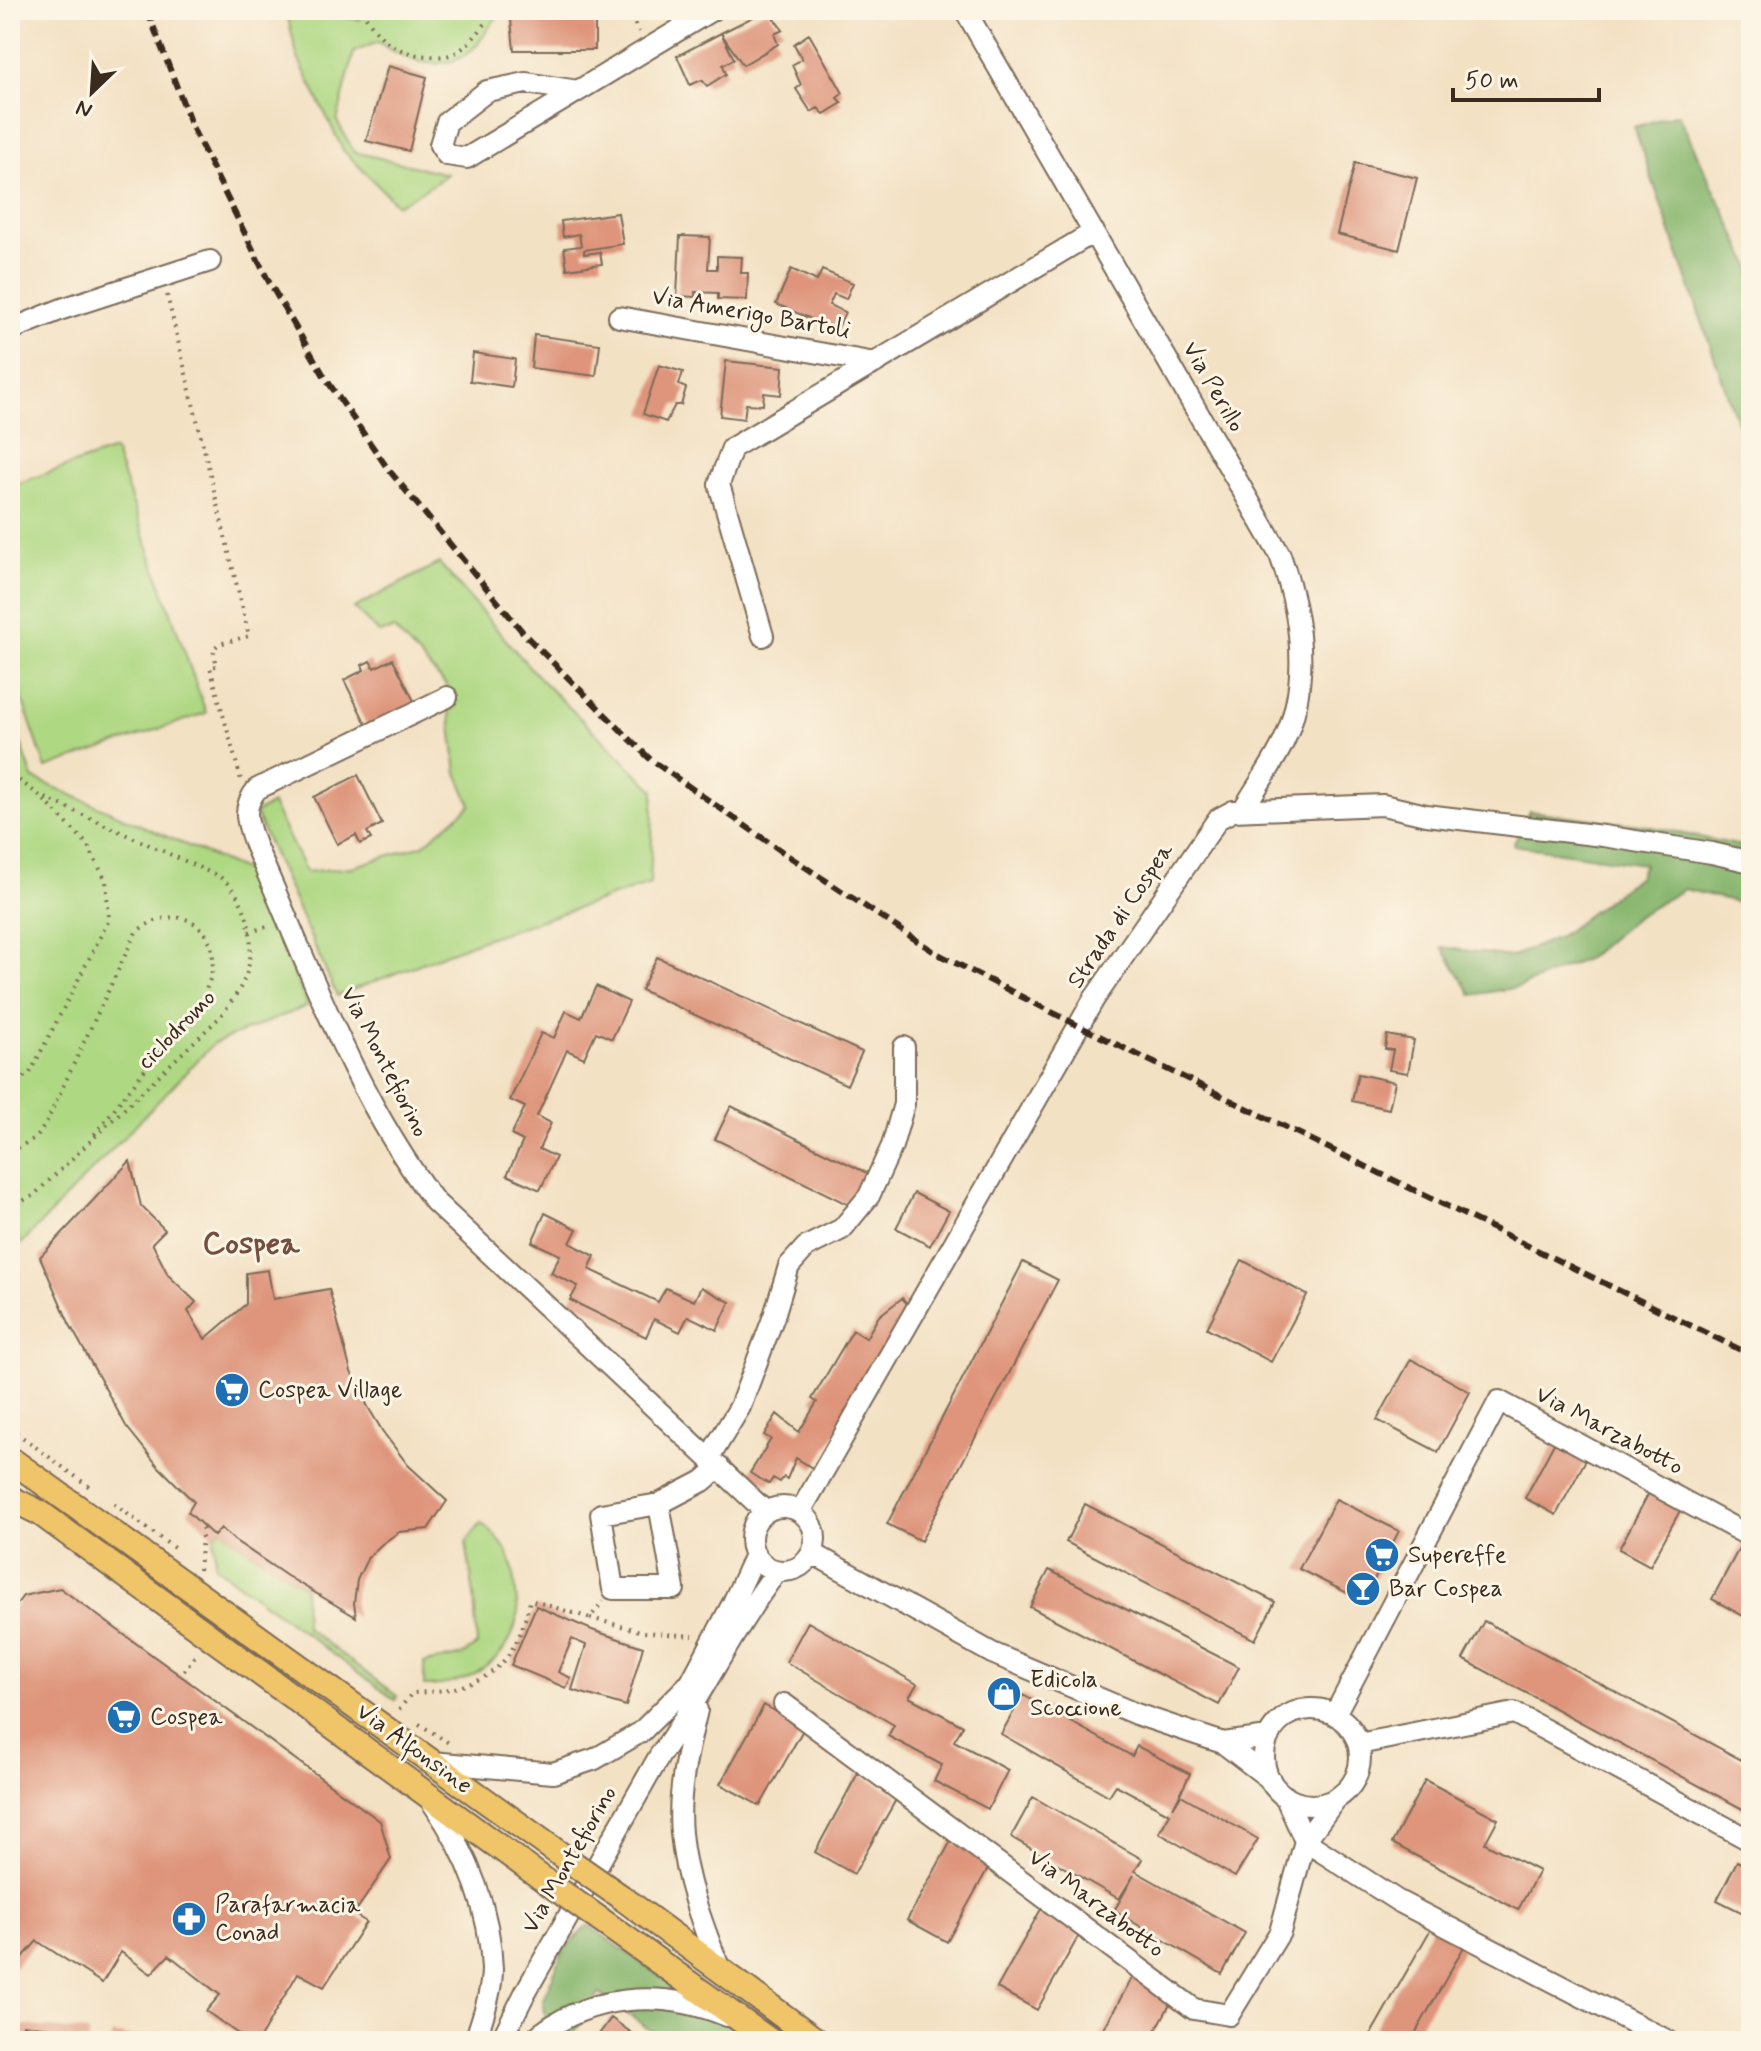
<svg xmlns="http://www.w3.org/2000/svg" width="1761" height="2051" font-family="Mynerve,sans-serif">
  <rect width="100%" height="100%" fill="#fcf5e5"/>
  <filter id="ink" filterUnits="userSpaceOnUse"><feTurbulence type="fractalNoise" baseFrequency=".0125" numOctaves="2"/><feDisplacementMap in="SourceGraphic" scale="16" xChannelSelector="R" yChannelSelector="G"/><feConvolveMatrix kernelMatrix="1 2 1 2 8 2 1 2 1" color-interpolation-filters="sRGB"/></filter>
  <filter id="wash" filterUnits="userSpaceOnUse"><feTurbulence type="fractalNoise" baseFrequency=".006" numOctaves="4" result="noise"/><feDisplacementMap in="SourceGraphic" scale="32" xChannelSelector="R" yChannelSelector="G"/><feGaussianBlur stdDeviation="1.8" result="paint"/><feColorMatrix in="noise" values="0 0 0 0 0 0 0 0 0 0 0 0 0 0 0 0 0 1.4 0 .05"/><feComposite in="paint" operator="in"/></filter>
  <g filter="url(#wash)">
    <rect width="100%" height="100%" fill="#f3e1c4"/>
    <path fill="#afd883" stroke="#758150" stroke-width="2" d="M286,10H305L360,20L358,10H507C503,13 496,18 493,22C485,33 478,47 465,55C437,73 402,59 378,42L354,52L337,121L354,152L447,174L434,184L397,205L343,150L297,56Z
      M114,450L206,713L46,768L10,664V486Z
      M439,563L540,679L654,790L650,884L484,939L337,996L255,813L272,804L306,872L352,867L423,845L471,805L457,773L446,685L394,629L379,633L354,608Z
      M10,712L33,778L248,872L308,1006L214,1043L24,1241L10,1251Z
      M481,1523C507,1543 514,1560 516,1593C516,1600 519,1610 517,1618C509,1662 466,1686 424,1686V1663L460,1656L477,1645L474,1595L466,1542Z
      M221,1528L234,1540L304,1587L305,1627L397,1696L395,1700L215,1566L214,1536Z"/>
    <path fill="#8bb871" stroke="#637148" stroke-width="2" d="M1678,114L1751,267V462L1634,127Z
      M1529,811L1647,826L1751,848V910L1741,903L1684,889L1636,917L1588,958L1520,987L1472,995L1442,947L1511,957L1559,937L1639,876L1644,864L1513,845Z
      M588,1925L751,2041H665L599,1993L570,2041H520L546,2018L543,2000L564,1949Z"/>
    <g id="blocks">
      <path fill="#de957b" d="M510,10L595,11V50H514Z
        M767,10L783,30L774,34L778,44L743,65L721,33L734,59L723,65L726,74L707,86L702,80L690,85L677,56L721,33Z
        M809,34L843,93L837,98L842,103L824,114L818,108L811,112L796,89L801,85L792,65L802,59L794,44Z
        M388,66L427,77L409,151L366,141Z
        M1355,163L1417,178L1399,250L1337,234Z
        M618,213L623,244L584,250V254L600,252L602,264L567,269L564,248L581,246L579,234L563,237L561,221Z
        M680,236L710,237L708,269H717V256L742,257L741,273H748L747,300L718,299V293L695,292V297L677,296Z
        M791,269L817,281L822,270L853,283L846,299L834,294L829,305L845,312L837,330L776,304Z
        M534,335L600,344L596,376L531,368Z
        M473,353L515,359L512,387L470,381Z
        M726,361L783,367L781,395L764,393L763,405L746,404L744,419L720,416Z
        M659,365L683,372L679,385L686,388L681,405H675L666,422L643,414Z
        M393,659L417,707L369,730L344,680L364,670L362,665L370,661L374,668Z
        M358,775L382,824L367,832L371,839L360,844L356,835L337,844L314,797Z
        M657,957L862,1052L847,1085L641,990Z
        M596,986L629,1002L612,1039L596,1032L584,1058L567,1050L537,1116L551,1123L539,1149L556,1157L540,1190L507,1175L523,1141L511,1135L525,1107L510,1100L541,1033L554,1038L566,1011L581,1018Z
        M1387,1035L1414,1040L1408,1073L1389,1070L1393,1050L1385,1049Z
        M1358,1074L1395,1082L1389,1109L1352,1101Z
        M731,1106L871,1175L855,1208L715,1139Z
        M130,1161L141,1206L165,1230L152,1243L168,1275L196,1302L188,1311L205,1339L246,1304V1273L268,1270L273,1299L329,1289L351,1372L368,1407L383,1432L408,1465L447,1501L428,1529L399,1532L382,1544L368,1557L357,1580L354,1603L356,1617L287,1576L234,1540L221,1528L214,1536L188,1512L194,1502L158,1466L126,1426L69,1323L40,1257Z
        M914,1193L949,1211L930,1246L896,1228Z
        M545,1213L577,1229L570,1243L595,1256L589,1269L658,1302L666,1288L694,1301L701,1287L730,1302L717,1330L688,1316L680,1332L654,1319L646,1337L570,1300L578,1286L551,1273L560,1255L532,1242Z
        M1242,1260L1307,1295L1271,1362L1207,1328Z
        M1023,1262L1058,1280L921,1541L887,1524Z
        M902,1298L911,1308L814,1469L796,1458L787,1479L784,1477L780,1482L773,1478L769,1484L750,1473L771,1439L764,1435L777,1414L799,1432L817,1402L812,1399L853,1330L866,1338L879,1316Z
        M1411,1359L1470,1392L1438,1452L1377,1420Z
        M1557,1438L1588,1456L1556,1515L1525,1498Z
        M1651,1489L1682,1507L1650,1566L1619,1549Z
        M1336,1499L1399,1531L1363,1601L1299,1569Z
        M1085,1504L1275,1602L1255,1640L1066,1542Z
        M1744,1539L1751,1543V1601L1743,1616L1712,1599Z
        M1049,1570L1239,1667L1219,1705L1030,1607Z
        M60,1588L380,1821L391,1859L354,1914L366,1922L324,1987L298,1973L258,2041H248L206,2011L220,1995L169,1955L151,1974L121,1952L102,1983L37,1941L10,1972V1613L23,1596Z
        M536,1606L592,1630L643,1647L626,1706L572,1690L586,1645L572,1639L558,1672L571,1678L566,1688L511,1665Z
        M1484,1621L1751,1765L1750,1813L1463,1659Z
        M808,1622L917,1684L909,1697L963,1726L954,1741L1008,1770L988,1809L934,1781L942,1765L888,1736L894,1725L786,1662Z
        M1023,1695L1132,1756L1137,1746L1190,1774L1173,1808L1181,1795L1258,1839L1235,1877L1159,1833L1170,1814L1116,1785L1109,1796L1001,1734Z
        M764,1705L804,1728L760,1806L720,1784Z
        M858,1773L898,1796L854,1874L815,1852Z
        M1425,1780L1498,1819L1485,1843L1539,1871L1518,1910L1392,1843Z
        M1033,1797L1142,1859L1135,1871L1245,1933L1222,1974L1114,1911L1134,1875L1119,1899L1011,1837Z
        M951,1841L991,1863L947,1942L907,1920Z
        M1737,1861L1751,1868V1917L1717,1900Z
        M1041,1909L1081,1932L1037,2010L997,1988Z
        M1432,1927L1465,1945L1411,2041H1367Z
        M1133,1976L1173,1999L1150,2041H1097Z
        M611,2018L643,2041H594Z
        M23,2025L89,2032L88,2041H21Z
        M112,2034L153,2039V2041H111Z"/>
    </g>
  </g>
  <g filter="url(#ink)">
    <use href="#blocks" fill-opacity="0" stroke="#7b6a58" stroke-width="2"/>
    <g fill="none" stroke-linecap="round" stroke-linejoin="round">
      <g stroke="#7b6a58" stroke-width="24">
        <path id="minor" d="M965,10L1280,555C1301,614 1311,681 1284,741C1273,765 1256,787 1243,810
          M578,91L526,83L487,91L447,122L440,145L447,155L467,158L712,10
          M619,317L875,363
          M10,330L62,309L210,261
          M763,636L719,484L732,448L1094,232
          M447,697L257,789C241,809 247,822 255,845C309,966 354,1095 435,1202L766,1512
          M709,1458L740,1407L774,1316L789,1266L806,1247L842,1229L869,1196L892,1146L904,1104V1047
          M659,1504L674,1589H613L601,1514L659,1504L703,1481L719,1467
          M751 1539a32 32 0 1 1 64 0a32 32 0 1 1-64 0Z
          M800,1512L1094,999L1218,819L1233,811L1383,805L1426,815L1603,836L1712,853L1751,862
          M812,1553L992,1653L1136,1714L1223,1743L1270,1779
          M683,1697L733,1603L755,1555
          M784,1704L1194,2009L1229,2015L1280,1932L1305,1841L1335,1800
          M1264 1757a48 48 0 1 1 96 0a48 48 0 1 1-96 0Z
          M697,1710C688,1749 677,1792 681,1833C685,1880 703,1926 720,1970
          M1335,1714L1499,1401L1751,1537
          M1223,1743L1268,1737
          M1359,1744L1514,1713L1751,1841
          M432,1762L553,1773L595,1759L641,1732L688,1685
          M1285,1796L1305,1841L1398,1901L1668,2041
          M432,1802C466,1851 490,1908 492,1969C492,1992 482,2019 475,2041
          M501,2041L526,1991L660,1755C702,1696 733,1629 777,1571
          M532,2041C586,1993 663,1989 727,2016"/>
      </g>
      <g stroke="#7b6a58" stroke-width="28">
        <path id="major" d="M10,1459L571,1862
          M10,1498L40,1513L554,1887
          M621,1897L817,2041
          M599,1919L770,2041"/>
      </g>
      <path stroke="#7b6a58" stroke-width="4" stroke-dasharray="2 6" stroke-linecap="butt" d="M362,10C377,38 397,55 430,56C441,57 450,57 460,50C470,43 478,33 486,23
        M627,10L639,32
        M167,295L249,636L219,644L213,649L217,666L210,667L241,780
        M10,767L20,781L39,795L220,877C246,896 256,937 248,968C244,986 231,1002 220,1017L33,1196L10,1207
        M249,932L270,926
        M10,1086L30,1073L109,920L106,881L87,844L40,796
        M10,1152L37,1137L46,1123L136,932C188,892 235,941 202,997L93,1136
        M10,1428L91,1488
        M114,1504L178,1551
        M199,1570L203,1525
        M590,1618L644,1632L693,1636
        M184,1671L198,1652
        M399,1710L412,1693C482,1690 515,1671 530,1600L590,1618L603,1601
        M419,1724L449,1743"/>
      <use href="#minor" stroke="#fff" stroke-width="20"/>
      <use href="#major" stroke="#f0c469" stroke-width="24"/>
      <path stroke="#3b2a1e" stroke-width="6" stroke-dasharray="12 6" stroke-linecap="butt" d="M147,10L194,131L269,282L326,379L388,469L526,636L651,760L787,855L936,953L1079,1026L1751,1355"/>
      <g stroke="#7b6a58" stroke-width="28" stroke-linecap="butt">
        <path id="major-bridge" d="M571,1862L621,1897
          M554,1887L599,1919"/>
      </g>
      <use href="#major-bridge" stroke="#f0c469" stroke-width="24"/>
    </g>
  </g>
  <defs>
    <g id="supermarket-disc" transform="scale(1.8)"><circle r="9.5" fill="#1f6fb2" stroke="#fcf5e5"/><path d="M-6-5.5h2.5l.6 2H6L4.5 2H-2.5L-4.4-4H-6ZM-1.5 3.2a1.3 1.3 0 1 0 .1 0ZM3 3.2a1.3 1.3 0 1 0 .1 0Z" fill="#fff"/></g>
    <g id="bar-disc" transform="scale(1.8)"><circle r="9.5" fill="#1f6fb2" stroke="#fcf5e5"/><path d="M-6-5H6L.8 .8V4.5H3.5V6h-7V4.5H-.8V.8Z" fill="#fff"/></g>
    <g id="shop-disc" transform="scale(1.8)"><circle r="9.5" fill="#1f6fb2" stroke="#fcf5e5"/><path d="M-5-2.5h2.3a2.7 3.5 0 0 1 5.4 0H5L5.5 6h-11ZM-1.5-2.5h3a1.5 2.3 0 0 0-3 0Z" fill="#fff"/></g>
    <g id="pharmacy-disc" transform="scale(1.8)"><circle r="9.5" fill="#1f6fb2" stroke="#fcf5e5"/><path d="M-2-6h4v4h4v4h-4v4h-4v-4h-4v-4h4Z" fill="#fff"/></g>
  </defs>
  <g fill-rule="evenodd">
    <use href="#supermarket-disc" x="232" y="1390"/>
    <use href="#supermarket-disc" x="1382" y="1555"/>
    <use href="#bar-disc" x="1363" y="1589"/>
    <use href="#shop-disc" x="1004" y="1694"/>
    <use href="#supermarket-disc" x="124" y="1717"/>
    <use href="#pharmacy-disc" x="189" y="1919"/>
  </g>
  <g text-anchor="middle" dominant-baseline="central" stroke-width="6" stroke-linejoin="round" paint-order="stroke">
    <g font-size="24" fill="#3b2a1e" stroke="#fcf5e5">
      <text transform="translate(751 314) rotate(10)">Via Amerigo Bartoli</text>
      <text transform="translate(1213 387) rotate(60)">Via Perillo</text>
      <text transform="translate(1121 916) rotate(-56)">Strada di Cospea</text>
      <text transform="translate(177 1030) rotate(-46)">ciclodromo</text>
      <text transform="translate(384 1062) rotate(63)">Via Montefiorino</text>
      <text transform="translate(1609 1431) rotate(28)">Via Marzabotto</text>
      <text transform="translate(414 1749) rotate(36)">Via Alfonsine</text>
      <text transform="translate(570 1860) rotate(-60)">Via Montefiorino</text>
      <text transform="translate(1096 1904) rotate(37)">Via Marzabotto</text>
    </g>
    <g font-size="24" fill="#3b2a1e" stroke="#fcf5e5" text-anchor="start">
      <text x="258" y="1390">Cospea Village</text>
      <text x="1408" y="1555">Supereffe</text>
      <text x="1389" y="1589">Bar Cospea</text>
      <text x="1030" y="1680">Edicola<tspan x="1030" dy="28">Scoccione</tspan></text>
      <text x="150" y="1717">Cospea</text>
      <text x="215" y="1905">Parafarmacia<tspan x="215" dy="28">Conad</tspan></text>
    </g>
    <g font-size="32" font-weight="bold" fill="#744f3f" stroke="#fcf5e5">
      <text x="251" y="1244">Cospea</text>
    </g>
  </g>
  <rect width="1761" height="2051" fill="none" stroke="#fcf5e5" stroke-width="40"/>
  <g transform="translate(92 92) rotate(205)" stroke="#fcf5e5" stroke-width="6" paint-order="stroke">
  <path d="M0-6L14 30L0 20L-14 30Z" fill="#3b2a1e"/>
  <text y="-12" font-size="22" font-weight="bold" text-anchor="middle" fill="#3b2a1e">N</text>
  </g>
  <path d="M1453 88v12h146v-12" fill="none" stroke="#3b2a1e" stroke-width="4"/>
  <text x="1465" y="88" font-size="24" fill="#3b2a1e" stroke="#fcf5e5" stroke-width="6" paint-order="stroke">50 m</text>
</svg>
